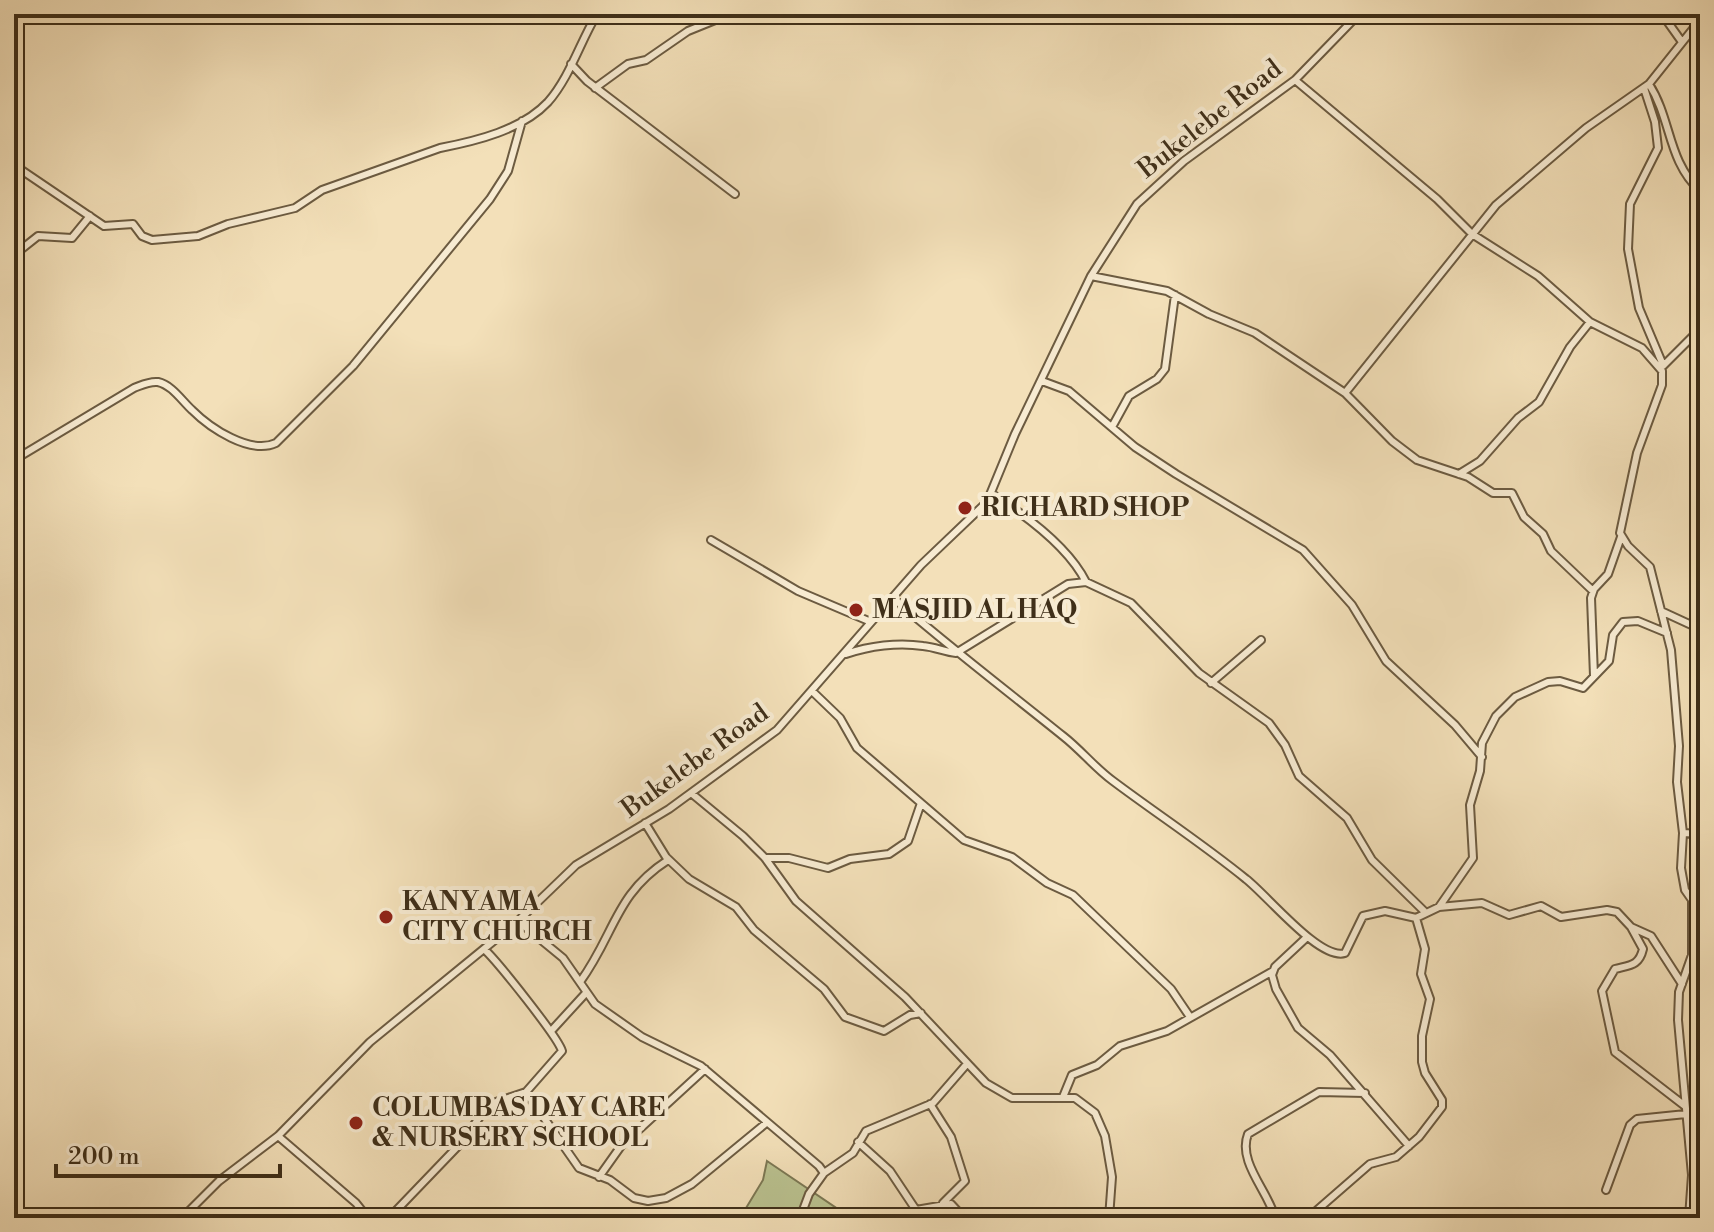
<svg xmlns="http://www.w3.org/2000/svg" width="1714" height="1232" font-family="'Libre Bodoni',serif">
  <rect width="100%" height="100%" fill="#f3e0b9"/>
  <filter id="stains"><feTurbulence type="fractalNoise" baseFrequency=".0025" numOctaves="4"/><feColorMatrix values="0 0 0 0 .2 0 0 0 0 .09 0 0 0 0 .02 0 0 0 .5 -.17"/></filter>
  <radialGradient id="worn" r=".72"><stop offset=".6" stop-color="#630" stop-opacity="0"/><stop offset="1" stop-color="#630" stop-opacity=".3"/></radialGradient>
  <path fill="#bac290" stroke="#7c7854" stroke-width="2" d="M767,1161L841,1211L860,1218H740L763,1180Z"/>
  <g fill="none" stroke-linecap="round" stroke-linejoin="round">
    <g stroke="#6c5b41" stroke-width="10">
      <path id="minor" d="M1662,14L1682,42
        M571,64L587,81L735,194
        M1295,80L1437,199L1472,234L1538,276L1590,322L1642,348L1662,371V385L1637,453L1620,533L1628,546L1650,567L1671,650L1679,746L1677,782L1683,833L1681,868L1685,890L1692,900V955L1679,992L1678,1020L1692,1175L1689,1218
        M1649,84C1672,120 1667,160 1700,191
        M595,88L628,64L646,60L688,31L730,14
        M1644,88L1655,122L1658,148L1630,204L1628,249L1639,308L1663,365
        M14,165L104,226L133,224L142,236L152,240L198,236L228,224L295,208L322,190L440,148C476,141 522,130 548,102C570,77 580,42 597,14
        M14,255L38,236L72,238L90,216
        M1091,276L1167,291L1209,314L1255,333L1345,393L1392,441L1417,460L1468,477L1493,493H1512L1524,517L1543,534L1551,551L1593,591
        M1663,366L1700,329
        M1042,381L1069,391L1135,447L1176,474L1303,550L1352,605L1386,661L1455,725L1482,757
        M1345,393L1496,205L1586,128L1649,84L1700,20
        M1112,427L1129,396L1157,379L1165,369L1175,295
        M14,460L134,388C142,385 149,381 158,382C172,385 182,401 192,410C210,428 250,455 276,443L353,366L490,199L508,171L522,121
        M1459,474L1480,461L1518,418L1539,402L1570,347L1590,322
        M992,494C1025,515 1068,546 1086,582
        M711,540L798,591L871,622
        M893,598C948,646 1006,690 1063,736C1081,750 1095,768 1113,781C1157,814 1203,844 1246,879C1267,895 1320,961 1345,953L1363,916L1385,911L1416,918L1439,907L1482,903L1509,915L1541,906L1561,917L1607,910L1617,912L1631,927L1651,936L1682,984
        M1661,611L1700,629
        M846,654C869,646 898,642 923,646C935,647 945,652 956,653L1068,584L1086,582L1131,603L1199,673L1269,723L1285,745L1299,776L1347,818L1372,860L1426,913
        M1594,676L1591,598L1594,589L1608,574L1621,537
        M1211,683L1261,640
        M813,692L840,718L857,748L964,840L1012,857L1047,883L1073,895L1171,989L1190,1017
        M691,793L743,836L765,858L796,901L905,997L986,1083L1012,1098H1075L1095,1113L1105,1136L1112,1177L1109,1218
        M645,823L666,857L689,879L736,907L754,930L824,989L845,1017L884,1031L910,1015L921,1013
        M1683,833L1700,834
        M765,858H789L828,868L850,859L889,854L908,841L921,803
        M1439,907L1473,858L1470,805L1480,771L1482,743L1496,716L1515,697L1548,682L1560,681L1583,688L1609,661L1613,635L1623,622L1638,621L1667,633
        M518,921L563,958L595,1004L642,1037L701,1066L819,1166L824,1173L809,1194L800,1218
        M1631,927L1643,949C1639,966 1630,965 1615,969L1602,991L1615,1052L1685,1106
        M1306,938L1275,967L1272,975L1276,989L1298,1028L1330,1055L1409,1146
        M580,982C615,934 615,894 668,860
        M552,1030L585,994
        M526,1092L579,1168L610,1180L634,1198L648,1201L666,1198L692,1184L765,1124
        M1063,1097L1072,1075L1097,1065L1120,1046L1167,1031L1273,971
        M930,1104L951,1137L965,1181L943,1203
        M278,1136L356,1203L368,1218
        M858,1142L890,1171L916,1210L951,1204L964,1218
        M824,1173L853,1153L866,1131L933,1103L966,1065
        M599,1177L621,1146L705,1069
        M1606,1190L1630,1125L1637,1119L1686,1114
        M182,1218L219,1181L278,1136L370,1042L518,921L576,865L669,809L777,730L921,565L987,502L1015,434L1091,276L1137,204L1184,161L1295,80L1359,14
        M389,1218L461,1143L484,1111L493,1103L526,1092L562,1051C558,1037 497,961 484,949
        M1275,1218C1269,1192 1237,1162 1248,1134L1319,1092L1365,1093
        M1308,1218L1370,1164L1396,1157L1419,1137L1442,1107V1100L1425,1073L1422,1062V1036L1430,999L1421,974L1425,949L1416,918"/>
    </g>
    <use href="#minor" stroke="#f7ebd2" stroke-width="6"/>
  </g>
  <g fill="#8f2418" stroke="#f7ebd2" stroke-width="3">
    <circle cx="965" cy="508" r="8"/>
    <circle cx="856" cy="610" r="8"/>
    <circle cx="386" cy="917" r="8"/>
    <circle cx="356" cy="1123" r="8"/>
  </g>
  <g text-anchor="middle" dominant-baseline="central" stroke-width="8" stroke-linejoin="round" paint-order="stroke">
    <g font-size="26" fill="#3f2f19" stroke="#f7ebd2">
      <text transform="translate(1210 119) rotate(-38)">Bukelebe Road</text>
      <text transform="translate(695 761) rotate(-36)">Bukelebe Road</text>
    </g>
    <g font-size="26" font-weight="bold" fill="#3f2f19" stroke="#f7ebd2" text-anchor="start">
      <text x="981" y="508">RICHARD SHOP</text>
      <text x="872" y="610">MASJID AL HAQ</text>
      <text x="402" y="902">KANYAMA<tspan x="402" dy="30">CITY CHURCH</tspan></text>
      <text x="372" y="1108">COLUMBAS DAY CARE<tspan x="372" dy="30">&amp; NURSERY SCHOOL</tspan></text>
    </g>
  </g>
  <rect width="1714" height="1232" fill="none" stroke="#f3e0b9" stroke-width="48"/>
  <rect x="16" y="16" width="1682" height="1200" fill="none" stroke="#3f2f19" stroke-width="4"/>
  <rect x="24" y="24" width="1666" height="1184" fill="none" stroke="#3f2f19" stroke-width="2"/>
  <path d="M56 1164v12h224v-12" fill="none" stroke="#3f2f19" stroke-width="4"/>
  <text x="68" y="1164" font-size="24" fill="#3f2f19" stroke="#f7ebd2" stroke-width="6" paint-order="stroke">200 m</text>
  <rect width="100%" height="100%" filter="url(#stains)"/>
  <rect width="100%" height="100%" fill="url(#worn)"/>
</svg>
